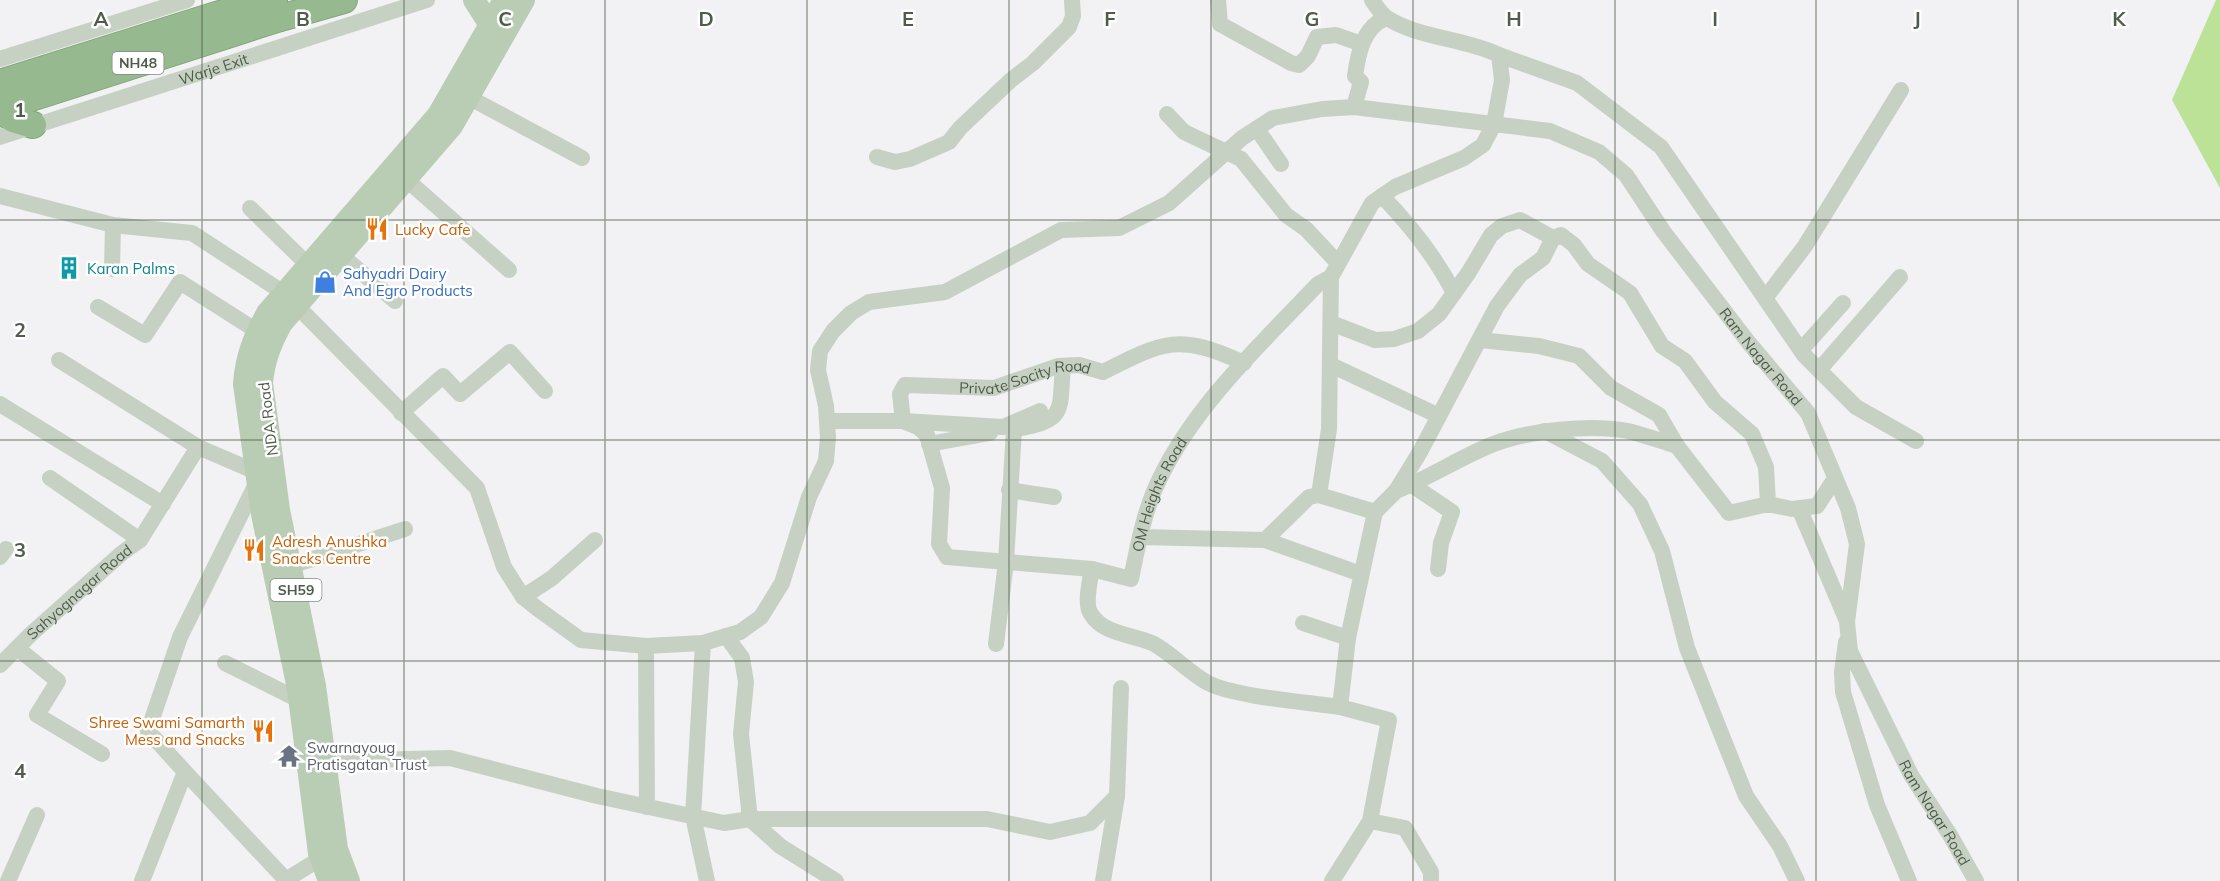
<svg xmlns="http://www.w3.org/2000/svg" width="2220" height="881" font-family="Mulish,sans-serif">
  <rect width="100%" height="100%" fill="#f2f1f3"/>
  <path fill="#bce298" d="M2216,0H2220V188L2172,100Z"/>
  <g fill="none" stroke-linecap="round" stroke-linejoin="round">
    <g stroke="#82a57a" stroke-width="28">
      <path id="highway" d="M0,83L216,15L274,0
        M0,108L277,19L344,0
        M0,109L13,119L33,125"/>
    </g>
    <g stroke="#c7d1c3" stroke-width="16">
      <path d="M1218,0L1220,24L1291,63L1299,65L1308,56L1317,37L1336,35L1362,44"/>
      <path d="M1499,55L1577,83L1661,147L1804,355L1856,407L1916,441"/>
      <path d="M0,59L187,0"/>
      <path d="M470,98L582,158"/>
      <path d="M1354,107L1361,82L1355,76C1358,54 1363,27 1386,18"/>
      <path d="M1167,114L1184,132L1241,159L1286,215L1306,229L1338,263"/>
      <path d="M1257,129L1281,164"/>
      <path id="s1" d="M0,137L427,0"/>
      <path d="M877,157L895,162L910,159L949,142L960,128L1011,80L1033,63L1069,27L1073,16L1072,0"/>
      <path d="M407,180L509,270"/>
      <path id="s2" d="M0,196L113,225L192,233L284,293L477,488L504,567L523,597L538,609L581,640L646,646L703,643L740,632L761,617L782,583L809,497L826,461L828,437L826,406L818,370L820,351L833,331L851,313L869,302L945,292L1061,230L1119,228L1169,203L1242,138L1273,118L1322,109L1354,107L1550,131L1599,152L1626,175L1663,231L1749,343L1808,413L1848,508L1857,544L1847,622L1850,651L1911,775L1950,835L1976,881"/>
      <path d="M1382,196C1411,226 1435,256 1454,293"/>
      <path d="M250,208L308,265"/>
      <path d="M1553,238L1561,235L1574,245L1588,264L1630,293L1662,346L1685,361L1715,402L1752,434L1766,467L1768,504"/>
      <path d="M341,255L395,301"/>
      <path d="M112,269L113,225"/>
      <path d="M1766,297L1805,246L1901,90"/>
      <path d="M98,307L145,335L180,282L257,331"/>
      <path d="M1331,323L1375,340L1394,339L1418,331L1439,314L1469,272L1491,235L1502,226L1520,220L1553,238L1543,258L1520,275L1497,306L1420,452L1396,491L1375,512"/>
      <path d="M1480,340L1539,346L1579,356L1611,388L1659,415L1677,446L1729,513L1768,504L1792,509L1817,506L1834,480"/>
      <path d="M1801,350L1843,303"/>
      <path d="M59,360L198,447"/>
      <path d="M1331,365L1439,416"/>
      <path d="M1819,370L1900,277"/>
      <path d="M0,404L163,504"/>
      <path id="s3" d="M1040,411L1003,427L903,421L900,394L905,385L994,388L1058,366L1079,365L1103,372C1164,341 1179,333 1244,363"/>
      <path d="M401,413L443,376L460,394L510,352L545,391"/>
      <path id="s4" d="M827,421H903L918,427L927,435L942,488L939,544L947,557L1092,569L1131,579C1138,545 1144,510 1160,478C1196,404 1261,344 1318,284L1331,277"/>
      <path d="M1015,429C1067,420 1059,413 1063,366"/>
      <path d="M1545,431L1602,461L1640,504L1662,551L1687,648L1746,796L1780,846L1797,881"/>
      <path d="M929,444L990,433"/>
      <path d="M50,478L140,540"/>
      <path d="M1412,485L1452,512L1441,543L1438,569"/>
      <path d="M1009,490L1054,497"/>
      <path d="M1396,491C1429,478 1459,458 1491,445C1529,430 1589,424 1628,431C1644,435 1661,441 1677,446"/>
      <path d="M1799,508L1847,621"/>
      <path d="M1140,537L1265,540L1309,497L1319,495"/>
      <path d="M1265,540L1361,574"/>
      <path d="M0,557L6,549"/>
      <path d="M291,566L405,529"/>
      <path d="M1092,569C1090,581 1084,604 1091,614C1104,635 1132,634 1152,643C1169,651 1189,673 1208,683C1236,697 1307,702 1340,707"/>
      <path d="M523,597L552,578L595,540"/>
      <path d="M1303,623L1348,638"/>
      <path d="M726,636L742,658L746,682L741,734L750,819L780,846L836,881"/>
      <path d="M1846,642L1842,672L1843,692L1877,805L1909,881"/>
      <path d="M703,643L693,816L707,881"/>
      <path d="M996,644L1006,562L1014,429"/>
      <path d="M646,646L647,807"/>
      <path d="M17,648L58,681L37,715L102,754"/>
      <path d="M225,663L299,700"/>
      <path id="s5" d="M0,665L31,634L122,553L140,540L198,447L256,472"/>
      <path d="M325,761L450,758L597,796L724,823L750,819H987L1050,832L1090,823L1117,796"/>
      <path d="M185,772L148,731L180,637L257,482"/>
      <path d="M1370,821L1405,828L1431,872V881"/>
      <path d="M8,881L37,815"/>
      <path d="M142,881L185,772L286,880"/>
      <path d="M284,881L331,852"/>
      <path d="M1103,881L1117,796L1121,688"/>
      <path d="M1332,881L1370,821L1389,720L1340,707L1348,638L1375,512L1319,495L1329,429L1331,277L1372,203L1395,187L1464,158L1483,145L1494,124L1502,80L1499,55C1464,38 1421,39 1387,18C1381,14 1376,6 1372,0"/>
    </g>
    <path stroke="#b9ccb4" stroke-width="22" d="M474,0L490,25
      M329,881L319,853L298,689L262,514L244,384C246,356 254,337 267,313L438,115L504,0
      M349,881L337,849L315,686L279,510L262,383C264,360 271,343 282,323L452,126L524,0"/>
    <use href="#highway" stroke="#97b98f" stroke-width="26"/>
  </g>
  <path fill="none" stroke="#4f5c4b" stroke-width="1.5" stroke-opacity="0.55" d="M202,0V881M404,0V881M605,0V881M807,0V881M1009,0V881M1211,0V881M1413,0V881M1615,0V881M1816,0V881M2018,0V881M0,220H2220M0,440H2220M0,661H2220"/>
  <defs>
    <g id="restaurant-bare" transform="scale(1.8)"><path d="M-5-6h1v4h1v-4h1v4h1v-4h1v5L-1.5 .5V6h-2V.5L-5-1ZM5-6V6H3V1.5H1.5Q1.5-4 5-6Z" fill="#e8710a" stroke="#fff" stroke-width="2.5" paint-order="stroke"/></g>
    <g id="building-bare" transform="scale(1.8)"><path d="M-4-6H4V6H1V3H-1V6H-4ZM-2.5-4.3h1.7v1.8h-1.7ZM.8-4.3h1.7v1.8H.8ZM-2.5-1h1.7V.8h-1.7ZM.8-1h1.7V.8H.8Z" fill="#0f9aa8" stroke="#fff" stroke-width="2.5" paint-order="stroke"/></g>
    <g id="shop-bare" transform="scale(1.8)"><path d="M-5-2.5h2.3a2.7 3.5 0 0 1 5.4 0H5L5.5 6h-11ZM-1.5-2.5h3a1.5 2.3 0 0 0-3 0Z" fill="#3f7fe0" stroke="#fff" stroke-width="2.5" paint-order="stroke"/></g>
    <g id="temple-bare" transform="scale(1.8)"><path d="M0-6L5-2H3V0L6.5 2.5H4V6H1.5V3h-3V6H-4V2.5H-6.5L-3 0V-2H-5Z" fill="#6b7280" stroke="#fff" stroke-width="2.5" paint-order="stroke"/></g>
  </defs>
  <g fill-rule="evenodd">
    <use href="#restaurant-bare" x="377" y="229"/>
    <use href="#building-bare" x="69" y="268"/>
    <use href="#shop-bare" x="325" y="282"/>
    <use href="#restaurant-bare" x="254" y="550"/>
    <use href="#restaurant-bare" x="263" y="731"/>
    <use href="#temple-bare" x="289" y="756"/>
  </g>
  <g text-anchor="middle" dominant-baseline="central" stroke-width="5" stroke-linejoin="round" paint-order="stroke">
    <g fill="#fff" stroke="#848d81" stroke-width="1.5">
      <rect x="112.5" y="52" width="51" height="22" rx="4.5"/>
      <rect x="270.5" y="579" width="51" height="22" rx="4.5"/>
    </g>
    <g font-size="14" font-weight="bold" fill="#4f5c4b">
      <text x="138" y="63">NH48</text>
      <text x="296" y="590">SH59</text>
    </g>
    <g font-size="15" fill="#4f5c4b" stroke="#fff">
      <text stroke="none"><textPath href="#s1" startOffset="224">Warje Exit</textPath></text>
      <text stroke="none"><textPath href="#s2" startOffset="2361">Ram Nagar Road</textPath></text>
      <text stroke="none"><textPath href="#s3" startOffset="300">Private Socity Road</textPath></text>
      <text transform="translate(268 419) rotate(-97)">NDA Road</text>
      <text stroke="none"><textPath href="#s4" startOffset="506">OM Heights Road</textPath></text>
      <text stroke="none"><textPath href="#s5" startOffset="108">Sahyognagar Road</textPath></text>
      <text stroke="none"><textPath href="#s2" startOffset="2865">Ram Nagar Road</textPath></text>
    </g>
    <g font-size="15" fill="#c56008" stroke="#fff" text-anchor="start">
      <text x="395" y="229">Lucky Cafe</text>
      <text x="272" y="541">Adresh Anushka<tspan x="272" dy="17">Snacks Centre</tspan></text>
      <text x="245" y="722" text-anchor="end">Shree Swami Samarth<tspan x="245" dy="17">Mess and Snacks</tspan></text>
    </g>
    <g font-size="15" fill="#0d838f" stroke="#fff" text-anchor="start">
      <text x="87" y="268">Karan Palms</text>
    </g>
    <g font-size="15" fill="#366cbe" stroke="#fff" text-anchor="start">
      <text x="343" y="273">Sahyadri Dairy<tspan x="343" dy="17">And Egro Products</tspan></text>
    </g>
    <g font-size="15" fill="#5b616d" stroke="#fff" text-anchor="start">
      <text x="307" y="747">Swarnayoug<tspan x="307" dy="17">Pratisgatan Trust</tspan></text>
    </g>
  </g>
  <g font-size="20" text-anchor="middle" font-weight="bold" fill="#4f5c4b" stroke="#fff" stroke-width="5" stroke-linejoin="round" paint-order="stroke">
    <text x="101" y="26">A</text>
    <text x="303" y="26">B</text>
    <text x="505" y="26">C</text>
    <text x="706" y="26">D</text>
    <text x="908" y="26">E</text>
    <text x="1110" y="26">F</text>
    <text x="1312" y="26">G</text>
    <text x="1514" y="26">H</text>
    <text x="1715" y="26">I</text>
    <text x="1917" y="26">J</text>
    <text x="2119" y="26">K</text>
    <text x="20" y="117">1</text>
    <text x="20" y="337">2</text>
    <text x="20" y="557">3</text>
    <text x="20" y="778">4</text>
  </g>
</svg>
